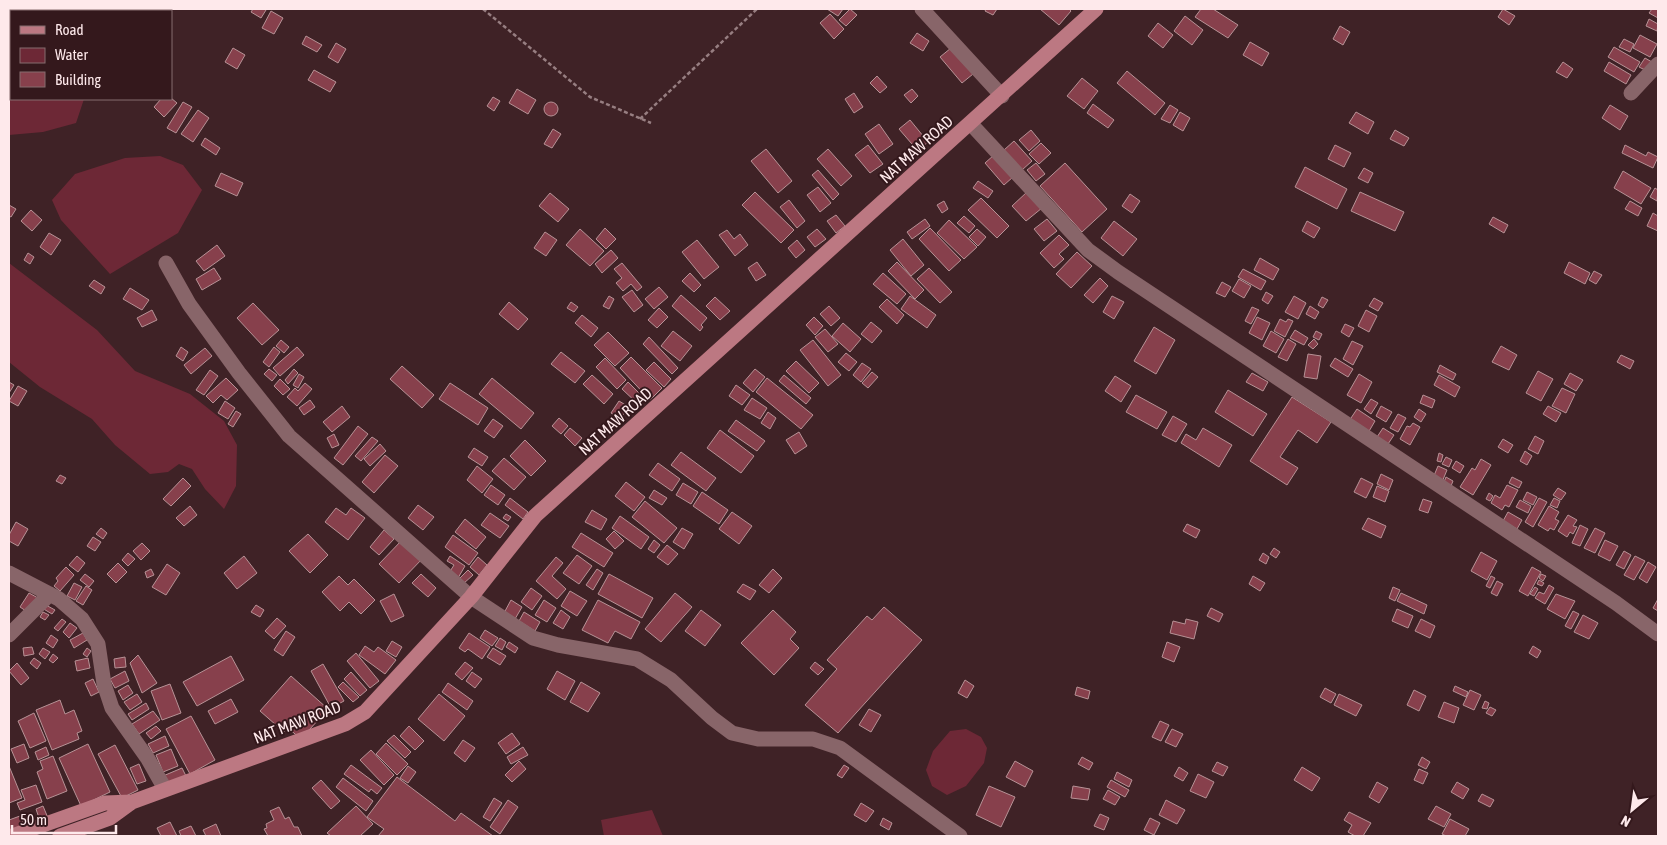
<svg xmlns="http://www.w3.org/2000/svg" width="1667" height="845" font-family="'Asap Condensed',sans-serif">
  <rect width="100%" height="100%" fill="#3f2226"/>
  <path fill="#6d2836" d="M11,86V99H84L76,123L43,132L9,135V93Z
    M160,156L183,165L202,190L178,233L110,274L61,220L52,200L75,174L125,158Z
    M9,263L97,330L135,371L190,394L224,421L237,445L236,486L224,509L205,489L192,469L179,464L168,472L150,474L115,445L92,419L40,387L9,362Z
    M966,729L981,737L987,748L984,763L966,786L947,795L932,786L926,770L933,751L950,731Z
    M652,810L663,836H604L601,820Z"/>
  <path fill="#87404c" stroke="#b79296" d="M253,9H265L266,10L261,18L251,12Z
    M827,9H843L838,16Z
    M850,9L857,15L846,26L839,20Z
    M986,9H997L993,15L985,11Z
    M1040,9H1069L1071,11L1059,25Z
    M1201,9H1213L1238,25L1228,38L1195,17Z
    M1503,9L1515,16L1509,25L1498,17Z
    M1652,9H1658V18L1649,13Z
    M271,11L283,18L274,34L262,28Z
    M830,14L844,29L834,39L820,23Z
    M1185,16L1203,30L1192,45L1174,31Z
    M1649,19L1658,24L1657,31L1646,26Z
    M1158,23L1173,35L1163,48L1148,36Z
    M1340,26L1350,32L1343,45L1333,39Z
    M917,33L929,41L923,51L910,43Z
    M1640,35L1657,44L1650,57L1633,48Z
    M306,36L322,45L317,52L302,44Z
    M1624,39L1634,44L1630,52L1619,47Z
    M1250,42L1269,53L1262,66L1243,55Z
    M336,43L346,49L338,63L328,57Z
    M1614,47L1640,62L1634,72L1608,57Z
    M233,48L245,55L237,69L225,62Z
    M951,48L973,74L962,83L940,57Z
    M1645,58L1652,62L1647,71L1639,67Z
    M1563,62L1573,69L1567,78L1556,72Z
    M1609,62L1631,75L1626,84L1604,71Z
    M314,70L336,82L330,92L308,80Z
    M1127,71L1165,103L1155,115L1117,83Z
    M877,76L887,87L880,93L870,83Z
    M1082,78L1098,91L1084,109L1067,96Z
    M517,89L536,100L528,114L509,103Z
    M912,89L918,96L911,103L904,95Z
    M854,93L863,107L854,113L845,99Z
    M493,97L500,101L494,111L487,106Z
    M171,98L177,103L164,117L154,107L161,99Z
    M183,102L192,107L176,133L167,128Z
    M544 109a7 7 0 1 1 14 0a7 7 0 1 1-14 0Z
    M1093,104L1114,120L1108,128L1087,113Z
    M1170,105L1178,110L1170,123L1161,119Z
    M1610,105L1628,116L1620,130L1602,118Z
    M198,110L209,118L193,142L181,134Z
    M1180,112L1190,118L1183,131L1173,125Z
    M1356,112L1374,122L1368,134L1349,123Z
    M910,120L928,142L918,151L899,129Z
    M879,124L893,144L879,154L865,134Z
    M553,129L561,134L552,148L544,144Z
    M1031,130L1040,141L1029,151L1019,140Z
    M1395,130L1409,138L1404,146L1390,139Z
    M205,138L220,148L216,155L201,145Z
    M1014,141L1032,161L1022,170L1004,150Z
    M1041,143L1051,153L1039,164L1029,154Z
    M868,145L883,164L870,173L855,155Z
    M1335,145L1351,153L1344,167L1328,159Z
    M1625,145L1646,156L1648,152L1658,157L1653,168L1622,153Z
    M766,149L792,181L778,193L751,161Z
    M828,149L852,176L841,186L817,159Z
    M994,155L1013,177L1004,185L985,163Z
    M1036,163L1045,174L1036,181L1027,170Z
    M1065,163L1107,209L1082,232L1040,186Z
    M1305,167L1347,189L1337,209L1295,187Z
    M1364,168L1373,173L1368,183L1358,178Z
    M818,170L839,194L833,200L812,175Z
    M1623,171L1651,188L1641,204L1614,188Z
    M221,173L243,183L237,196L215,186Z
    M978,181L993,191L988,198L973,188Z
    M818,187L831,203L820,212L807,195Z
    M1655,188L1658,190L1657,201L1650,197Z
    M755,192L794,230L781,243L742,205Z
    M1027,192L1042,208L1026,221L1012,206Z
    M1360,192L1404,212L1395,231L1351,211Z
    M550,193L569,209L558,222L539,206Z
    M1130,194L1140,201L1132,213L1122,206Z
    M981,198L1009,226L997,238L968,210Z
    M789,200L805,221L797,228L780,207Z
    M944,201L948,209L942,213L937,205Z
    M1630,201L1642,208L1638,216L1625,209Z
    M9,205L16,209L11,217L9,216Z
    M31,210L42,220L32,231L21,221Z
    M1653,213L1658,216V231L1647,226Z
    M836,215L845,226L836,233L827,221Z
    M964,216L975,226L969,233L957,223Z
    M1493,217L1508,225L1504,233L1489,224Z
    M925,219L930,226L912,239L907,232Z
    M1047,219L1057,231L1044,241L1034,229Z
    M949,220L977,247L964,259L937,233Z
    M1114,221L1137,239L1123,256L1101,238Z
    M1307,221L1320,228L1314,238L1302,231Z
    M605,228L616,239L606,249L596,239Z
    M930,228L961,260L949,271L919,239Z
    M580,229L604,251L590,266L566,245Z
    M817,229L826,239L815,247L807,237Z
    M977,229L986,237L978,246L969,237Z
    M727,230L734,239L740,234L748,245L735,256L719,235Z
    M545,232L557,240L546,256L534,248Z
    M49,233L61,240L51,255L40,247Z
    M1059,235L1069,245L1059,254L1064,259L1054,268L1040,253Z
    M903,239L924,265L911,276L890,250Z
    M697,240L719,267L704,279L682,252Z
    M797,240L805,250L796,258L788,248Z
    M217,245L225,256L204,271L196,261Z
    M611,250L618,258L602,273L595,264Z
    M1077,252L1092,266L1071,288L1056,274Z
    M28,253L34,257L30,264L24,260Z
    M1260,258L1279,269L1273,280L1254,270Z
    M757,262L766,275L756,281L748,268Z
    M897,262L924,290L915,299L888,271Z
    M1569,262L1590,273L1585,284L1564,273Z
    M622,263L642,287L637,291L631,284L623,291L616,283L622,278L614,269Z
    M214,268L221,279L202,290L196,279Z
    M929,268L952,292L940,303L917,279Z
    M1243,269L1266,281L1261,290L1238,277Z
    M1594,271L1602,275L1596,284L1589,280Z
    M690,273L701,285L694,292L682,281Z
    M883,273L906,294L897,304L873,284Z
    M1100,278L1108,286L1093,303L1084,295Z
    M1239,279L1251,286L1244,298L1232,291Z
    M94,280L105,287L101,294L89,286Z
    M1222,282L1231,287L1225,297L1216,293Z
    M659,287L668,297L654,309L645,299Z
    M130,288L149,300L142,310L123,299Z
    M632,290L643,305L634,312L622,297Z
    M1266,292L1273,296L1268,304L1262,300Z
    M681,295L707,318L701,325L703,327L700,331L672,306Z
    M609,296L614,299L609,309L603,306Z
    M910,296L936,315L927,328L901,309Z
    M1112,296L1124,302L1114,319L1103,312Z
    M1294,296L1306,303L1298,319L1285,312Z
    M715,297L730,311L720,320L706,306Z
    M1322,297L1328,300L1323,308L1318,305Z
    M1374,298L1383,303L1378,311L1369,306Z
    M887,299L904,315L897,324L879,307Z
    M509,302L528,319L518,330L499,314Z
    M571,302L578,307L574,312L567,308Z
    M253,303L279,330L262,345L237,318Z
    M829,306L840,318L831,326L820,314Z
    M1310,306L1319,312L1315,319L1306,314Z
    M1252,307L1259,310L1251,324L1245,321Z
    M659,308L668,317L657,328L648,320Z
    M152,310L157,320L142,327L137,318Z
    M1366,310L1377,316L1369,332L1358,326Z
    M582,315L598,328L591,337L575,323Z
    M814,317L823,326L815,335L806,325Z
    M1257,317L1270,323L1262,340L1249,333Z
    M1280,319L1286,322L1288,319L1293,321L1285,337L1274,331Z
    M871,322L882,331L872,343L861,334Z
    M843,323L861,339L850,352L832,336Z
    M1345,324L1354,328L1349,337L1341,332Z
    M1154,327L1175,340L1156,374L1134,361Z
    M825,329L838,344L828,352L815,337Z
    M1295,330L1308,338L1304,345L1290,338Z
    M673,331L692,346L680,361L661,346Z
    M1271,331L1284,339L1276,353L1263,346Z
    M1316,331L1322,334L1319,340L1313,337Z
    M608,332L629,353L615,366L594,345Z
    M649,337L678,368L672,374L643,344Z
    M1288,339L1296,344L1287,361L1278,357Z
    M1314,339L1318,344L1313,349L1308,345Z
    M281,340L289,347L284,353L276,346Z
    M813,340L841,375L828,386L800,350Z
    M1352,341L1363,346L1353,365L1343,359Z
    M1501,346L1517,355L1509,370L1492,362Z
    M181,347L188,352L183,361L176,356Z
    M274,347L280,352L269,367L263,362Z
    M297,347L304,355L280,376L273,368Z
    M205,348L212,356L191,374L184,365Z
    M561,352L585,371L575,383L551,364Z
    M846,353L857,362L849,371L838,362Z
    M1308,354L1321,356L1317,379L1304,377Z
    M1621,355L1634,361L1630,369L1617,362Z
    M631,357L662,388L650,400L620,368Z
    M605,358L626,380L617,389L596,367Z
    M1335,358L1353,369L1348,377L1330,366Z
    M796,361L819,383L809,393L786,371Z
    M654,362L671,379L664,387L646,370Z
    M862,363L871,369L861,382L853,375Z
    M1440,365L1456,374L1453,380L1437,372Z
    M402,366L434,395L422,408L390,379Z
    M269,369L277,375L272,381L264,374Z
    M294,369L298,373L288,384L285,380Z
    M755,369L765,377L753,392L743,383Z
    M210,370L218,376L204,395L196,390Z
    M1538,371L1553,379L1541,401L1526,393Z
    M872,372L878,377L868,388L862,383Z
    M1252,373L1268,382L1263,391L1246,382Z
    M1570,373L1583,380L1576,391L1564,384Z
    M299,374L304,377L298,388L293,385Z
    M1359,374L1372,382L1361,403L1347,395Z
    M592,375L613,394L604,404L583,384Z
    M784,375L811,398L806,404L779,381Z
    M1439,375L1460,387L1455,397L1434,385Z
    M1115,376L1131,386L1121,402L1105,391Z
    M226,378L238,390L227,400L221,395L213,403L206,396Z
    M492,378L534,413L521,429L479,394Z
    M767,378L813,415L801,429L756,392Z
    M280,379L290,389L283,395L274,386Z
    M9,382L14,385L9,393Z
    M628,382L644,398L638,404L622,389Z
    M305,383L312,389L297,406L287,397L295,388L298,391Z
    M450,383L488,408L478,425L439,399Z
    M736,385L750,395L742,405L729,396Z
    M18,386L27,391L18,406L9,401Z
    M1562,388L1575,394L1566,413L1552,406Z
    M1228,390L1267,414L1253,436L1215,412Z
    M1136,395L1167,412L1157,429L1126,412Z
    M1423,395L1435,400L1432,408L1420,403Z
    M1292,397L1331,422L1317,443L1298,430L1280,457L1298,468L1287,485L1250,461Z
    M752,398L767,408L760,419L744,410Z
    M1371,399L1378,403L1371,414L1364,409Z
    M310,400L315,407L304,415L299,408Z
    M225,401L235,408L228,419L218,413Z
    M619,401L629,407L620,419L611,413Z
    M342,406L350,417L332,432L323,422Z
    M1381,406L1392,412L1386,422L1376,416Z
    M1548,406L1561,413L1556,422L1543,414Z
    M1357,409L1375,421L1368,433L1349,421Z
    M1419,409L1426,414L1421,422L1414,417Z
    M236,411L241,414L233,427L228,424Z
    M768,412L776,418L770,429L761,423Z
    M1398,414L1406,418L1398,432L1390,428Z
    M1173,416L1187,424L1176,442L1162,435Z
    M559,418L568,426L561,434L552,426Z
    M493,419L503,426L494,438L484,431Z
    M736,420L765,441L757,451L728,431Z
    M1413,423L1420,427L1410,445L1400,439L1407,426L1410,427Z
    M358,426L368,434L343,465L334,458Z
    M570,428L582,438L575,446L564,435Z
    M1203,428L1232,445L1219,467L1181,443L1186,434L1196,440Z
    M1383,428L1394,435L1388,444L1377,437Z
    M720,430L754,456L741,473L707,448Z
    M799,432L807,446L795,454L786,440Z
    M334,434L339,445L332,448L327,438Z
    M1535,436L1544,441L1538,454L1528,449Z
    M372,437L378,441L361,461L355,456Z
    M1503,439L1513,445L1508,453L1498,447Z
    M525,440L546,461L531,476L510,456Z
    M380,444L386,451L370,466L364,459Z
    M474,448L488,457L482,466L468,457Z
    M1525,451L1532,456L1527,465L1520,461Z
    M681,452L716,478L706,491L671,465Z
    M1439,453L1443,455L1441,462L1437,461Z
    M385,455L398,466L374,493L362,482Z
    M1446,457L1452,460L1449,467L1442,464Z
    M504,458L526,477L514,490L492,471Z
    M1481,459L1491,465L1473,495L1460,487L1472,468L1475,470Z
    M1456,461L1464,466L1460,473L1452,468Z
    M658,463L680,479L672,491L649,475Z
    M477,466L493,479L482,493L467,480Z
    M1438,466L1447,470L1442,482L1433,478Z
    M1381,474L1393,480L1389,490L1377,484Z
    M60,475L66,478L62,484L56,481Z
    M1446,477L1453,481L1451,486L1444,482Z
    M1512,477L1522,482L1519,488L1509,483Z
    M183,478L191,486L171,506L163,499Z
    M1361,478L1373,484L1366,498L1354,492Z
    M626,482L645,497L634,511L615,496Z
    M683,483L698,492L691,504L676,495Z
    M491,485L505,495L498,505L484,495Z
    M1507,485L1518,490L1509,507L1505,505L1502,510L1491,503L1495,495L1500,498Z
    M1377,486L1389,491L1385,502L1373,497Z
    M1558,488L1566,493L1561,500L1553,495Z
    M654,490L667,498L662,505L649,498Z
    M702,492L728,510L719,524L693,506Z
    M1527,492L1537,497L1533,505L1523,500Z
    M1489,493L1493,496L1490,501L1486,499Z
    M510,498L528,512L523,519L505,505Z
    M1539,498L1547,502L1533,527L1525,522Z
    M1554,498L1560,501L1557,508L1550,505Z
    M1423,499L1432,502L1428,513L1419,510Z
    M1520,500L1531,506L1528,513L1516,507Z
    M645,501L677,528L664,543L632,517Z
    M418,505L434,517L423,530L408,518Z
    M190,506L197,515L184,526L176,518Z
    M1549,506L1559,512L1555,519L1559,521L1554,530L1550,528L1548,531L1538,525Z
    M336,508L346,515L351,508L365,518L348,540L325,522Z
    M592,510L607,519L601,530L585,522Z
    M732,512L752,526L739,544L719,529Z
    M1508,512L1522,520L1517,529L1503,521Z
    M490,513L509,526L500,538L481,525Z
    M506,514L511,517L508,521L503,518Z
    M1568,515L1577,520L1573,526L1577,527L1573,534L1570,532L1567,537L1558,531Z
    M620,516L649,537L641,549L612,528Z
    M1368,518L1386,526L1381,538L1362,529Z
    M465,519L486,537L476,549L455,532Z
    M16,522L28,529L18,546L9,541V535Z
    M1187,524L1200,530L1196,538L1183,531Z
    M1580,525L1588,529L1580,546L1572,543Z
    M101,528L107,533L103,539L96,534Z
    M682,528L693,534L684,549L673,542Z
    M1595,528L1605,533L1595,553L1584,548Z
    M384,530L394,539L379,555L370,547Z
    M614,531L624,541L615,549L606,539Z
    M581,533L613,553L604,567L572,547Z
    M308,534L328,555L310,573L289,551Z
    M453,535L478,553L469,565L445,547Z
    M93,537L101,542L95,551L87,546Z
    M403,539L423,558L399,583L379,564Z
    M654,540L660,545L654,553L648,549Z
    M1605,540L1618,546L1610,561L1598,555Z
    M142,543L150,551L141,560L133,551Z
    M667,545L678,554L668,565L657,557Z
    M1274,548L1280,552L1276,558L1270,554Z
    M1624,551L1631,555L1624,569L1616,565Z
    M1481,552L1497,561L1487,580L1471,571Z
    M128,553L135,559L128,566L122,560Z
    M1263,553L1269,557L1266,564L1259,560Z
    M577,555L592,566L579,584L563,573Z
    M77,556L85,563L78,572L69,565Z
    M244,556L257,573L237,589L224,573Z
    M450,556L465,566L458,578L449,573L454,565L447,561Z
    M1635,556L1645,561L1634,580L1624,575Z
    M478,557L487,565L479,575L470,567Z
    M556,557L563,563L552,576L566,589L557,599L536,581Z
    M1648,562L1656,567L1647,583L1639,578Z
    M118,563L127,572L116,583L107,574Z
    M167,564L180,573L166,595L152,587Z
    M66,567L74,575L60,591L54,586L58,581L56,578Z
    M1532,567L1541,572L1528,596L1519,591Z
    M151,569L154,575L147,578L145,572Z
    M597,569L603,573L593,590L586,585Z
    M773,569L782,578L769,593L759,585Z
    M468,570L473,575L463,584L459,579Z
    M85,574L94,581L89,587L80,580Z
    M421,574L436,588L428,597L412,583Z
    M609,574L653,598L642,618L598,594Z
    M1541,574L1546,576L1543,581L1539,578Z
    M339,576L348,585L354,579L375,600L361,614L349,602L340,611L322,592Z
    M1253,576L1265,583L1260,591L1249,584Z
    M1491,576L1495,578L1490,588L1486,586Z
    M1539,580L1544,583L1542,586L1537,584Z
    M1497,581L1503,584L1497,596L1491,593Z
    M74,583L82,587L75,600L67,596Z
    M743,584L756,591L750,600L737,592Z
    M1549,585L1554,588L1545,604L1535,598L1539,592L1544,594Z
    M86,586L92,590L83,605L76,601Z
    M1393,587L1400,590L1395,601L1389,598Z
    M1535,587L1538,589L1534,596L1530,594Z
    M531,588L542,596L532,610L521,602Z
    M570,591L587,601L577,616L561,606Z
    M29,593L38,598L29,613L20,607Z
    M675,593L692,607L661,642L645,629Z
    M1401,593L1427,605L1424,614L1397,601Z
    M394,594L404,616L391,622L380,601Z
    M1556,594L1575,601L1565,619L1547,609Z
    M1658,599V611L1653,608Z
    M511,600L522,607L515,619L504,613Z
    M544,600L556,608L547,622L535,615Z
    M598,600L640,622L631,639L615,631L608,643L582,630Z
    M44,604L55,610L52,614L42,608Z
    M256,605L264,610L260,617L251,612Z
    M884,607L922,640L838,733L805,705L837,669L827,660L867,616L872,620Z
    M1211,608L1223,614L1219,622L1207,616Z
    M1397,609L1413,616L1408,628L1392,621Z
    M561,610L570,617L563,629L553,623Z
    M701,610L721,625L705,646L685,631Z
    M773,610L796,632L790,639L799,648L774,675L741,643Z
    M1573,611L1579,614L1571,629L1565,626Z
    M43,612L49,615L45,620L40,617Z
    M524,612L540,622L535,631L519,621Z
    M1583,615L1598,623L1589,639L1574,632Z
    M277,618L286,626L274,639L265,631Z
    M62,619L66,622L58,631L54,628Z
    M1186,619L1198,622L1194,639L1170,633L1173,621L1185,624Z
    M1421,619L1435,626L1430,638L1415,631Z
    M70,623L77,628L69,638L63,632Z
    M485,630L498,638L492,646L480,638Z
    M286,631L295,637L283,656L274,650Z
    M83,633L87,640L74,648L70,640Z
    M469,633L490,647L482,659L468,649L465,652L459,648Z
    M51,635L58,640L53,648L46,643Z
    M500,638L506,642L502,650L495,646Z
    M392,641L402,647L396,657L386,651Z
    M509,642L518,648L515,653L506,647Z
    M1167,642L1180,647L1174,662L1162,657Z
    M365,646L374,652L378,647L396,660L385,674L359,655Z
    M1533,646L1541,651L1537,658L1529,653Z
    M32,647L34,654L24,656L23,648Z
    M43,648L50,652L45,659L39,654Z
    M87,648L91,651L87,657L83,654Z
    M493,648L506,656L500,665L487,657Z
    M356,653L379,681L370,688L347,661Z
    M53,654L58,658L53,663L49,660Z
    M138,655L157,683L142,693L130,663Z
    M231,656L244,680L197,706L183,682Z
    M125,657L126,667L115,668L114,659Z
    M34,658L41,663L37,669L30,663Z
    M88,658L90,668L77,671L75,661Z
    M465,662L473,668L462,680L455,674Z
    M815,662L824,669L818,675L810,668Z
    M17,663L29,678L21,685L9,671Z
    M323,664L344,701L331,708L311,671Z
    M125,671L129,681L115,688L110,679Z
    M557,671L575,681L565,700L547,689Z
    M351,672L367,690L360,696L344,679Z
    M472,672L482,679L475,688L466,681Z
    M291,676L328,709L301,739L288,728L284,732L260,711Z
    M93,679L99,692L91,696L85,683Z
    M965,680L974,686L967,698L958,693Z
    M343,682L359,697L353,702L338,687Z
    M581,682L600,693L588,712L570,702Z
    M448,683L473,701L467,710L442,692Z
    M170,684L181,713L162,720L151,691Z
    M128,685L133,693L123,700L118,691Z
    M1455,686L1468,692L1466,697L1453,691Z
    M1077,687L1090,691L1088,699L1075,695Z
    M1325,688L1336,694L1331,703L1320,697Z
    M1414,690L1426,696L1419,711L1407,705Z
    M1470,690L1481,695L1474,710L1463,705Z
    M137,694L142,702L130,710L124,702Z
    M439,694L465,716L444,741L418,719Z
    M1339,694L1362,705L1356,716L1334,705Z
    M231,699L238,712L215,724L208,711Z
    M60,700L65,714L74,710L82,731L77,733L79,739L52,750L36,710Z
    M1485,701L1489,703L1487,709L1482,708Z
    M1444,702L1459,708L1454,723L1438,717Z
    M146,703L149,709L132,720L128,714Z
    M1490,707L1496,710L1492,716L1486,713Z
    M869,709L881,715L871,732L859,725Z
    M153,711L160,720L139,734L132,724Z
    M34,713L46,741L30,748L18,721Z
    M191,716L215,760L190,774L166,729Z
    M1160,721L1169,725L1161,741L1152,737Z
    M156,726L161,731L151,739L146,733Z
    M409,726L424,741L415,750L400,736Z
    M1172,729L1183,734L1176,747L1165,742Z
    M512,733L520,744L506,754L498,743Z
    M394,735L411,752L405,758L387,741Z
    M165,736L169,746L153,753L148,744Z
    M463,740L475,748L465,762L454,753Z
    M386,743L408,764L397,775L376,754Z
    M24,744L29,758L17,763L11,749Z
    M88,744L110,792L81,806L59,758Z
    M115,745L138,790L122,798L98,754Z
    M46,747L49,755L38,760L35,752Z
    M523,747L528,755L511,764L507,757Z
    M171,749L178,766L163,772L156,755Z
    M371,750L394,775L384,785L360,760Z
    M53,756L67,791L47,799L37,772L43,769L40,761Z
    M1082,757L1093,763L1089,770L1078,764Z
    M1422,757L1430,762L1426,769L1418,765Z
    M519,761L526,769L512,782L505,775Z
    M1015,761L1033,771L1025,787L1006,777Z
    M1217,762L1228,767L1223,776L1212,771Z
    M139,764L146,781L137,784L130,768Z
    M351,765L382,788L377,794L371,789L369,792L344,774Z
    M844,765L849,768L842,778L837,775Z
    M9,766L22,798L9,803Z
    M408,766L416,772L408,783L400,778Z
    M1179,767L1188,773L1183,781L1174,776Z
    M1302,767L1320,778L1312,791L1294,780Z
    M182,768L188,780L166,784L163,776Z
    M1419,769L1428,773L1423,784L1414,780Z
    M1117,772L1132,780L1129,787L1114,779Z
    M1198,774L1214,782L1206,798L1190,791Z
    M397,777L455,821L461,813L493,836H378L384,829L367,817Z
    M343,778L373,801L366,811L336,787Z
    M321,780L340,801L331,809L312,788Z
    M1111,780L1129,790L1125,797L1107,787Z
    M1377,782L1388,788L1379,803L1369,797Z
    M1457,782L1469,789L1463,799L1451,792Z
    M36,785L42,802L20,810L17,803L25,800L21,790Z
    M989,786L1015,797L1001,827L976,815Z
    M1073,786L1090,789L1088,800L1071,798Z
    M1108,790L1120,797L1115,805L1103,799Z
    M1482,794L1494,800L1490,807L1478,801Z
    M494,798L502,803L490,821L483,817Z
    M508,800L518,807L500,834L490,827Z
    M1166,800L1185,810L1177,824L1159,815Z
    M861,803L874,811L866,822L854,815Z
    M43,806L48,818L40,821L36,809Z
    M356,806L373,824L360,836H331L327,833Z
    M1436,806L1451,814L1444,827L1428,819Z
    M279,807L285,819L289,817L294,827H298L302,836H268L264,829L267,828L266,824L274,820L270,811Z
    M1349,812L1371,823L1363,836H1355L1348,832L1352,825L1344,820Z
    M1100,814L1109,818L1104,830L1094,826Z
    M20,816L25,828L9,834V820Z
    M883,818L892,823L889,830L880,825Z
    M1150,818L1160,823L1154,835L1144,830Z
    M1450,819L1469,829L1465,836H1446L1442,834Z
    M170,822L177,836H161L157,828Z
    M216,824L221,836H206L203,830Z
    M191,826L196,836H181L179,831Z"/>
  <g fill="none" stroke-linecap="round" stroke-linejoin="round">
    <path stroke="#977e81" stroke-width="2.5" stroke-dasharray="4 2.5" stroke-linecap="butt" d="M483,9L590,97L651,123
      M640,119L757,9"/>
    <path stroke="#886569" stroke-width="15" d="M922,9L1002,96
      M1631,93L1658,64
      M971,124L1088,250L1118,272L1616,603L1658,634
      M166,263L189,304L239,373L289,436L471,597L533,638L558,645L637,659L671,680L712,718L732,733L758,739H813L840,748L960,836
      M9,573L59,599L82,619L98,644L104,684L112,708L148,759L165,789
      M9,635L50,594"/>
    <path stroke="#bc7882" stroke-width="15" d="M12,836L105,803L132,802
      M60,836L110,818L132,802L345,724L365,712L471,597L535,516L1096,9"/>
  </g>
  <g text-anchor="middle" dominant-baseline="central" stroke-width="4" stroke-linejoin="round" paint-order="stroke">
    <g font-size="16" fill="#fee9eb" stroke="#34181c">
      <text transform="translate(916 149) rotate(-42)">NAT MAW ROAD</text>
      <text transform="translate(615 421) rotate(-42)">NAT MAW ROAD</text>
      <text transform="translate(297 722) rotate(-21)">NAT MAW ROAD</text>
    </g>
  </g>
  <rect width="1667" height="845" fill="none" stroke="#fee9eb" stroke-width="20"/>
  <rect x="10" y="10" width="162" height="90" fill="#34181c" stroke="#856c6f"/>
  <rect x="20" y="26" width="25" height="8" fill="#bc7882" stroke="#856c6f"/>
  <text x="55" y="35" font-size="15" fill="#fee9eb">Road</text>
  <rect x="20" y="48" width="25" height="15" fill="#6d2836" stroke="#856c6f"/>
  <text x="55" y="60" font-size="15" fill="#fee9eb">Water</text>
  <rect x="20" y="72" width="25" height="15" fill="#87404c" stroke="#856c6f"/>
  <text x="55" y="85" font-size="15" fill="#fee9eb">Building</text>
  <g transform="translate(1632 810) rotate(209)" stroke="#34181c" stroke-width="4" paint-order="stroke">
  <path d="M0-4L9 19L0 12L-9 19Z" fill="#fee9eb"/>
  <text y="-8" font-size="14" font-weight="bold" text-anchor="middle" fill="#fee9eb">N</text>
  </g>
  <path d="M12 825v8h104v-8" fill="none" stroke="#fee9eb" stroke-width="2.5"/>
  <text x="20" y="825" font-size="15" fill="#fee9eb" stroke="#34181c" stroke-width="4" paint-order="stroke">50 m</text>
</svg>
